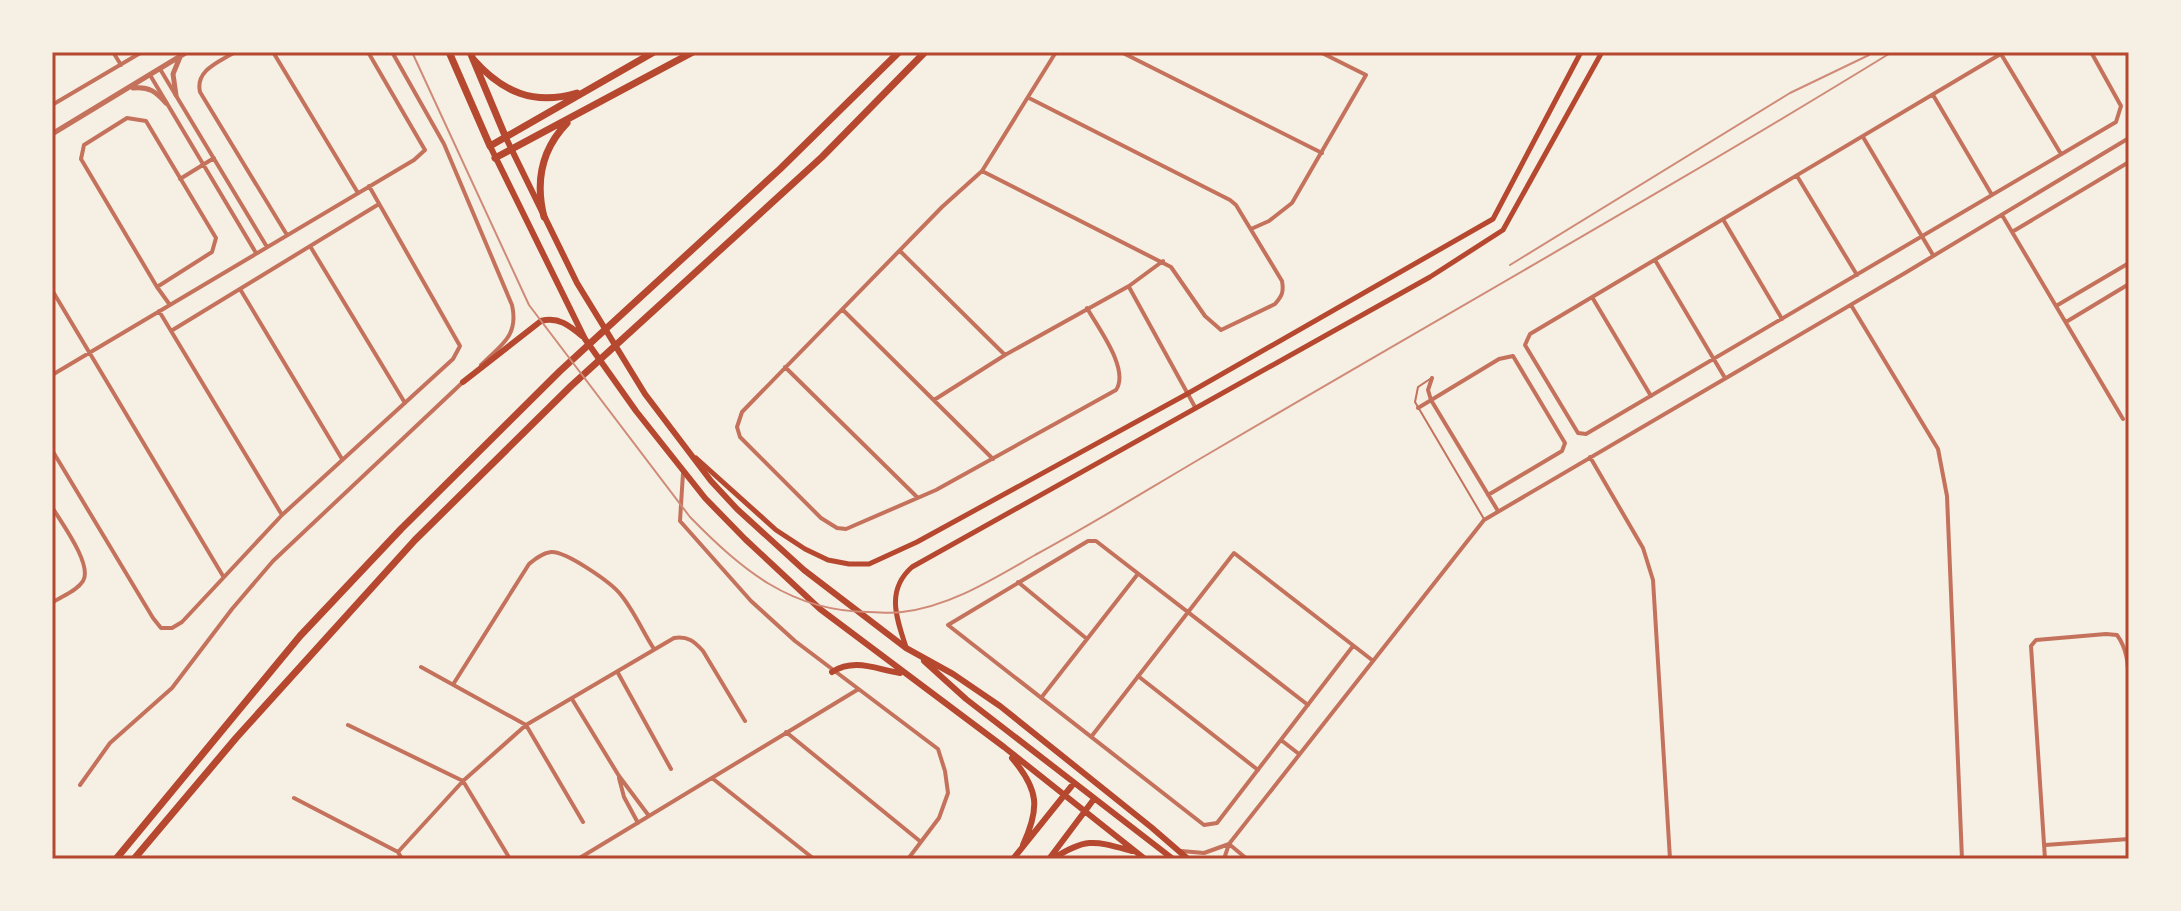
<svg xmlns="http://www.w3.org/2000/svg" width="2181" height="911" font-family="'Archivo Narrow',sans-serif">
  <rect width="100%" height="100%" fill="#f6efe4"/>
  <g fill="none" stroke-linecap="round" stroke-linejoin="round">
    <path stroke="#c5725c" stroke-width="2" d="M1430,379L1418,387L1415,402L1484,519"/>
    <path stroke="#c5725c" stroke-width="4" d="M113,52L121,65
      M235,52C219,62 195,70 200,92L287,235
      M273,52L358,193
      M392,52L444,144L512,305C519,336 501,345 481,365
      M1056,52L982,171L942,207L742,412L737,427L740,437L821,518L837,528L846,529L936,490L1116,390C1130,369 1098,328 1087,308
      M1121,52L1322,153
      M2004,52L1530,334L1525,345L1578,433L1586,434L2116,122L2121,106L2091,52
      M2001,54L2061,154
      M160,69L267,247
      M150,75L256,253
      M1933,95L1992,195
      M52,105L142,52
      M1863,137L1933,255
      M982,171L1171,267L1205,316L1221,330L1275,304C1282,296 1284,292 1282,281L1236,205L1230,200L1029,98
      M1797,176L1857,275
      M180,179L214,158
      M2002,215L2123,419
      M1724,221L1782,319
      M1251,229L1269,221L1292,203L1366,75L1320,52
      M2012,232L2129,162
      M310,246L405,403
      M900,251L1005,355
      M1655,260L1725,378
      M157,287L212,252L216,238L146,121L127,118L84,145L81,159L157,287L170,305
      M1129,287L1195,407
      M240,289L342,459
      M52,290L223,576
      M1592,297L1651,396
      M1851,305L1938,449L1947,496L1962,859
      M2056,306L2129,263
      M843,310L993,459
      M159,311L282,515
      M2066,322L2129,284
      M171,331L379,204
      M785,367L917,497
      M52,375L414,160L425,150L368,52
      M1432,378L1428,390L1431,400L1498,511
      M934,400L1005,355L1129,286L1163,261
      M1418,408L1499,359L1513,356L1565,443L1562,451L1488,495
      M52,450L153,618L161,628H172L182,622L282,515L453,359L460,346L369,186
      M1590,457L1643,548L1653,580L1670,859
      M683,473L680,521L751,601L795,641L938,749L945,771L948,793L939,818L908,859
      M52,507C61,522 93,565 83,581C77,591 62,596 52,603
      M1018,582L1087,639
      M421,667L526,725L583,822
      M618,673L671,769
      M1138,676L1258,770
      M454,683L529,564C535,559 542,553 551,552C566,551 612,583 621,595C634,611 643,632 654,649
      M1041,698L1137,575
      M572,699L619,776L649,816
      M1308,705L1096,541H1088L948,625L1204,825L1217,823C1262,764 1308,705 1353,646
      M348,725L463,781L510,859
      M786,732L921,842
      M1091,737L1234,553L1372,660
      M1281,740L1299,754
      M619,778L624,797L638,823
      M712,778L814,859
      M80,785L110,743L172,688L232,609L273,561L463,382
      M294,798L398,852L402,859
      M1229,844L1247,859
      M2045,845L2129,839
      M1181,851L1204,853L1229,844
      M398,852L463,781L526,725L674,638C688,636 694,641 703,651L745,721
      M578,859L857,690
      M1224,859L1229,844L1484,520L1905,273L2129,138
      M2045,859L2031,646L2036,640L2106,634L2117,635C2128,650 2128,666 2129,684"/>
    <path stroke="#c5725c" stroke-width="5" d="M133,88C149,86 156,92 166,103
      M176,95L173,74L180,57
      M52,134L187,52"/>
    <path stroke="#b5482f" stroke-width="5" d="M696,458L776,530L805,549L828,560L849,564H869L917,542L1187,394L1493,219L1581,52
      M906,647C896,617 886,590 912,567L1430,277L1503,230L1602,52"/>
    <path stroke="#b5482f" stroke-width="6" d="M506,138L577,283L645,394L711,481L737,509L804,570L906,648L953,674L1000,706L1151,827L1188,859
      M490,146L585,339L636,411L705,498L745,539L820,609L1004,747L1145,859
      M463,382L541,321C558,316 570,326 582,336
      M924,661L966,699L1173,859
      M832,672C855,658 875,669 900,673
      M1012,758C1039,790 1040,808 1023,845
      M1013,859L1074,783
      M1049,859L1094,799
      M1053,859C1086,837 1095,841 1132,851"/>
    <path stroke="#b5482f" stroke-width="7" d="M449,52L490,146L654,52
      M470,52L506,138
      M473,59C502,92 534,106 577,93
      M495,158L693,52
      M544,217C535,181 541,150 567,123
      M116,859L300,636L401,529L560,371L780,169L899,52
      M134,859L236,738L415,540L571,386L822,157L925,52"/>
    <path stroke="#cf8b77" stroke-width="2" d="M412,52L529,305L690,517C742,570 790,611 868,612C879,612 891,614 902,612C951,606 993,579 1035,555C1096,522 1155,485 1215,450C1441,317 1669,189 1892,52
      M1510,265L1790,93L1869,55"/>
  </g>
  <rect width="2181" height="911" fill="none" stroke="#f6efe4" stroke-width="108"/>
  <rect x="54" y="54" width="2073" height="803" fill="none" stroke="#b5482f" stroke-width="3"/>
</svg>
